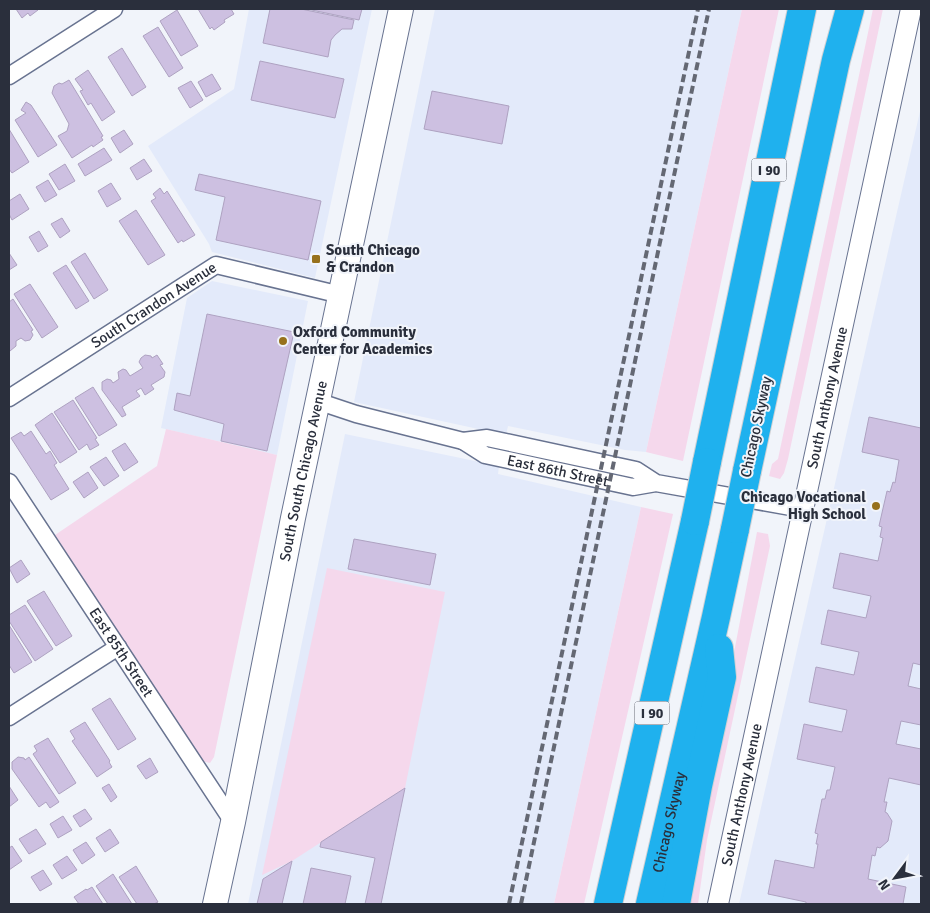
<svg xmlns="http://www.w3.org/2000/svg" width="930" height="913" font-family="Signika,sans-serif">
  <rect width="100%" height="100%" fill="#f1f4fa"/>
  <path fill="#e3eafa" d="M249,9H372L315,278L212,252L209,244L148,146L234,89Z
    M435,9H742L646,452L625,450L508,426L506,435L354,402Z
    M921,107V904H739Z
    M212,281L308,301L277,455L161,428L187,298Z
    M345,434L499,466L498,474L641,507L554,904H248Z"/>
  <path fill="#f5d8ec" d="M742,9H779L683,461L646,452Z
    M873,9H883L788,459L784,473L780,479L769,476L772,464L778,459Z
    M166,429L277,455L214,757L210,763L201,761L55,535L157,466Z
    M641,507L673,514L584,904H554Z
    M757,532L768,534L770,546L707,840L698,904H686Z
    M327,568L445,592L405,788L292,861L262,875Z"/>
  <path fill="#cdc0e1" stroke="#aea2c1" d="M16,9H37L38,10L30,16L28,13L22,18Z
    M198,9H231L234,14L224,20L225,22L214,30L212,27L210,29Z
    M270,9H301L354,20L352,29H342L335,35L331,40L328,57L263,43Z
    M307,9H362L359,20Z
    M177,10L198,46L181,56L160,21Z
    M158,27L183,68L169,77L143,36Z
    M122,48L146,87L132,96L108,57Z
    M260,61L344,79L335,118L251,100Z
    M88,70L115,112L102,121L91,103L88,105L80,91L83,90L75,79Z
    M212,74L221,89L206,97L198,82Z
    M69,80L103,136L101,137L103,140L93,147L92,145L72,158L58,136L67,131L69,124L52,93L54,86L59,83L62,84Z
    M191,81L203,100L190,108L178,88Z
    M432,91L509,106L502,144L424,129Z
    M26,102L31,105L57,145L38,157L15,120L26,113L21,110Z
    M9,129L29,162L12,173L9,169Z
    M124,130L133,144L120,153L111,138Z
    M104,148L112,160L85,176L78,164Z
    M144,159L152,171L137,180L130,168Z
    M65,164L75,181L59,190L49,174Z
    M199,174L321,201L308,260L216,240L225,197L195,190Z
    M48,180L57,195L45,202L36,187Z
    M111,183L121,199L107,207L98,191Z
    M160,188L164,194L167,191L195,235L183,242L182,240L178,243L151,201L156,198L153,194Z
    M20,194L29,209L12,220L9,214V201Z
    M136,210L165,255L148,265L119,221Z
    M62,218L70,231L60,238L51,224Z
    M39,231L48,246L38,252L29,237Z
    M9,253L17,265L9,270Z
    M85,253L108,290L94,299L71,262Z
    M66,265L89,301L76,309L53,273Z
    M30,284L58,327L42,338L14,294Z
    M13,299L33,330L31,331L33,335L30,340L25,341L21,338L16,341V346L10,351L9,350V302Z
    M207,314L294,332L267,451L221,441L224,424L174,410L177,393L190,396Z
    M145,355L151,356L152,358L157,355L163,364L160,365L165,372L164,377L151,385L154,389L145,395L141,388L136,391L140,396L122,407L126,415L122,417L102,390V382L107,379L111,380L113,383L119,379L118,372L123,369L126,370L130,376L143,368L139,362L141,358Z
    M93,387L117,425L99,436L75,398Z
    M73,400L97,438L95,439L99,445L90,450L87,444L79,450L54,412Z
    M52,413L77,452L60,463L35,425Z
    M869,417L921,428V665L913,663L908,686L921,689V725L901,721L896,744L921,749V785L889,778L884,802H887L885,812L887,813L892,821L888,841L880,848L877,847L875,856L872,855L868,879L906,887L903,904H806V902L768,894L775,860L814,868L818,844H816L818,834L815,833L822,799H825L827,790H830L835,767L797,759L804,724L842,732L847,710L809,702L816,667L854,675L859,652L821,644L828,610L866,618L871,596L833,588L840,553L878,561L883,538L880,537L882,527L879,526L887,491L890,492L893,482L895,483L899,460L862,452Z
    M31,431L46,454L50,451L57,463L54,465L69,489L51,500L11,438L21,432L24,436Z
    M125,443L138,462L124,471L112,451Z
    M106,457L119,476L104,486L90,467Z
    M88,472L98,488L84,498L73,482Z
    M354,539L436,554L430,585L348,569Z
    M21,560L30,574L17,583L9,568Z
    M44,591L72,636L56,646L27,601Z
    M25,605L53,649L35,661L9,621V615Z
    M9,625L32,662L14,673L9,665Z
    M110,698L136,739L118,750L92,709Z
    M85,722L110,761L109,762L112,767L97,777L72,741L75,739L70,731Z
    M48,738L76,783L59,794L33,754L37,751L34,746Z
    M18,757L24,758L25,760L29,757L59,802L50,808L46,802L39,807L12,769V762Z
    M150,758L158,772L146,779L137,766Z
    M109,784L117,797L111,802L102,788Z
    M9,786L18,800L9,807Z
    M405,788L381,904H365L375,858L320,847L321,842Z
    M85,809L92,819L80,827L73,816Z
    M63,816L72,830L58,838L50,824Z
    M36,829L46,844L29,854L19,839Z
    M110,829L119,843L105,852L96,838Z
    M86,842L95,855L82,864L73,850Z
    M12,846L22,861L9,870V848Z
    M67,856L77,870L62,879L53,865Z
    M292,861L282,904H257L263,879Z
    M136,866L158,902L154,904H137L119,877Z
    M311,868L351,876L345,904H303Z
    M43,870L52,884L40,891L31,877Z
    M113,874L132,904H108L96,886Z
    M92,887L103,904H79L74,897L86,889L87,890Z"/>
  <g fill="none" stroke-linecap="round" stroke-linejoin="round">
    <g stroke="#687390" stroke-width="19">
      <g id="minor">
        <path d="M9,76L114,9"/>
        <path id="s1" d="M9,398L216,265L341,295"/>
        <path d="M317,401L356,414L463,441"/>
        <path id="s2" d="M9,482L233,822"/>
        <path id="s3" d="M656,483L636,470L487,438L463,441L485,455L633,487L656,483L802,509"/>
        <path d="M9,717L118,647"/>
      </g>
    </g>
    <g stroke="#687390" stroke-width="22">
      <g id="tertiary">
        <path id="s4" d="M718,904L911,9"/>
      </g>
    </g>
    <g stroke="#687390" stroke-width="26">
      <g id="secondary">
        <path id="s5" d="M215,904L233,822L293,518L401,9"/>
      </g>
    </g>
    <g stroke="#d0d1d4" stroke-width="30">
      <g id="motorway">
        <path d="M707,462L802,9"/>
        <path d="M747,471L836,60L850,9"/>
        <path d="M608,904L695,521"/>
        <path id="s6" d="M650,904L716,617L735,529"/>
        <path d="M676,904L698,786L722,677L719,648"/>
      </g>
    </g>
    <use href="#minor" stroke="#fff" stroke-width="16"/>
    <use href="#tertiary" stroke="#fff" stroke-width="20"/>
    <use href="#secondary" stroke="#fff" stroke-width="24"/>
    <use href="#motorway" stroke="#1fb1ee" stroke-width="28"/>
    <path stroke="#646873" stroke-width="4" stroke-dasharray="8 4" stroke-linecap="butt" d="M509,904L698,9
      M521,904L709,9"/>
    <g stroke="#d0d1d4" stroke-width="30" stroke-linecap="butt">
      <path id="motorway-bridge" d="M695,521L707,462
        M735,529L747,471"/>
    </g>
    <use href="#motorway-bridge" stroke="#1fb1ee" stroke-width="28"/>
  </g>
  <g fill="#97711c" stroke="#f1f4fa" stroke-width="2">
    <rect x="311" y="254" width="10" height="10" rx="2.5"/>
    <circle cx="283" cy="341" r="5"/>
    <circle cx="876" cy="506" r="5"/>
  </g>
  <g text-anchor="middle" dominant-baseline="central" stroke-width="4" stroke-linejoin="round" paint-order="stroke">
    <g fill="#f1f4fa" stroke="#666a75" stroke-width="1">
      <rect x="751.5" y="158.5" width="35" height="23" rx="4"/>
      <rect x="634.5" y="701.5" width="35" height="23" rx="4"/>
    </g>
    <g font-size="14" font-weight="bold" fill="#2a2f3c">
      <text x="769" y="170">I 90</text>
      <text x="652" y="713">I 90</text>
    </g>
    <g font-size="15" font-weight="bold" fill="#2a2f3c" stroke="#f1f4fa" text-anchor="start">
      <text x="326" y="250">South Chicago<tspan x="326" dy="17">&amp; Crandon</tspan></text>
      <text x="293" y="332">Oxford Community<tspan x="293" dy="17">Center for Academics</tspan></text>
      <text x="866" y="497" text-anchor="end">Chicago Vocational<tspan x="866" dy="17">High School</tspan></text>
    </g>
    <g font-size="15" fill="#2a2f3c" stroke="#f1f4fa">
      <text stroke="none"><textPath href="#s1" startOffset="172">South Crandon Avenue</textPath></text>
      <text stroke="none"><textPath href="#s4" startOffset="518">South Anthony Avenue</textPath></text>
      <text transform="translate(756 427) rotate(-78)">Chicago Skyway</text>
      <text stroke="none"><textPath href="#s5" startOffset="442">South South Chicago Avenue</textPath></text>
      <text stroke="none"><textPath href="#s3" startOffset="301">East 86th Street</textPath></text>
      <text stroke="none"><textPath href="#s2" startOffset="204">East 85th Street</textPath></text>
      <text stroke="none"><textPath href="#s4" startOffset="112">South Anthony Avenue</textPath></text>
      <text stroke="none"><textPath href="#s6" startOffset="84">Chicago Skyway</textPath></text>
    </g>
  </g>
  <rect width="930" height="913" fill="none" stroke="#2a2f3c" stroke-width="20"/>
  <g transform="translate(895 878) rotate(238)" stroke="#f1f4fa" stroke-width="4" paint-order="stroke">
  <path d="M0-4L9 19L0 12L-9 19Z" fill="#2a2f3c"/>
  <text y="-8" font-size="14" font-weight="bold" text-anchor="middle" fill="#2a2f3c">N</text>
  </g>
</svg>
